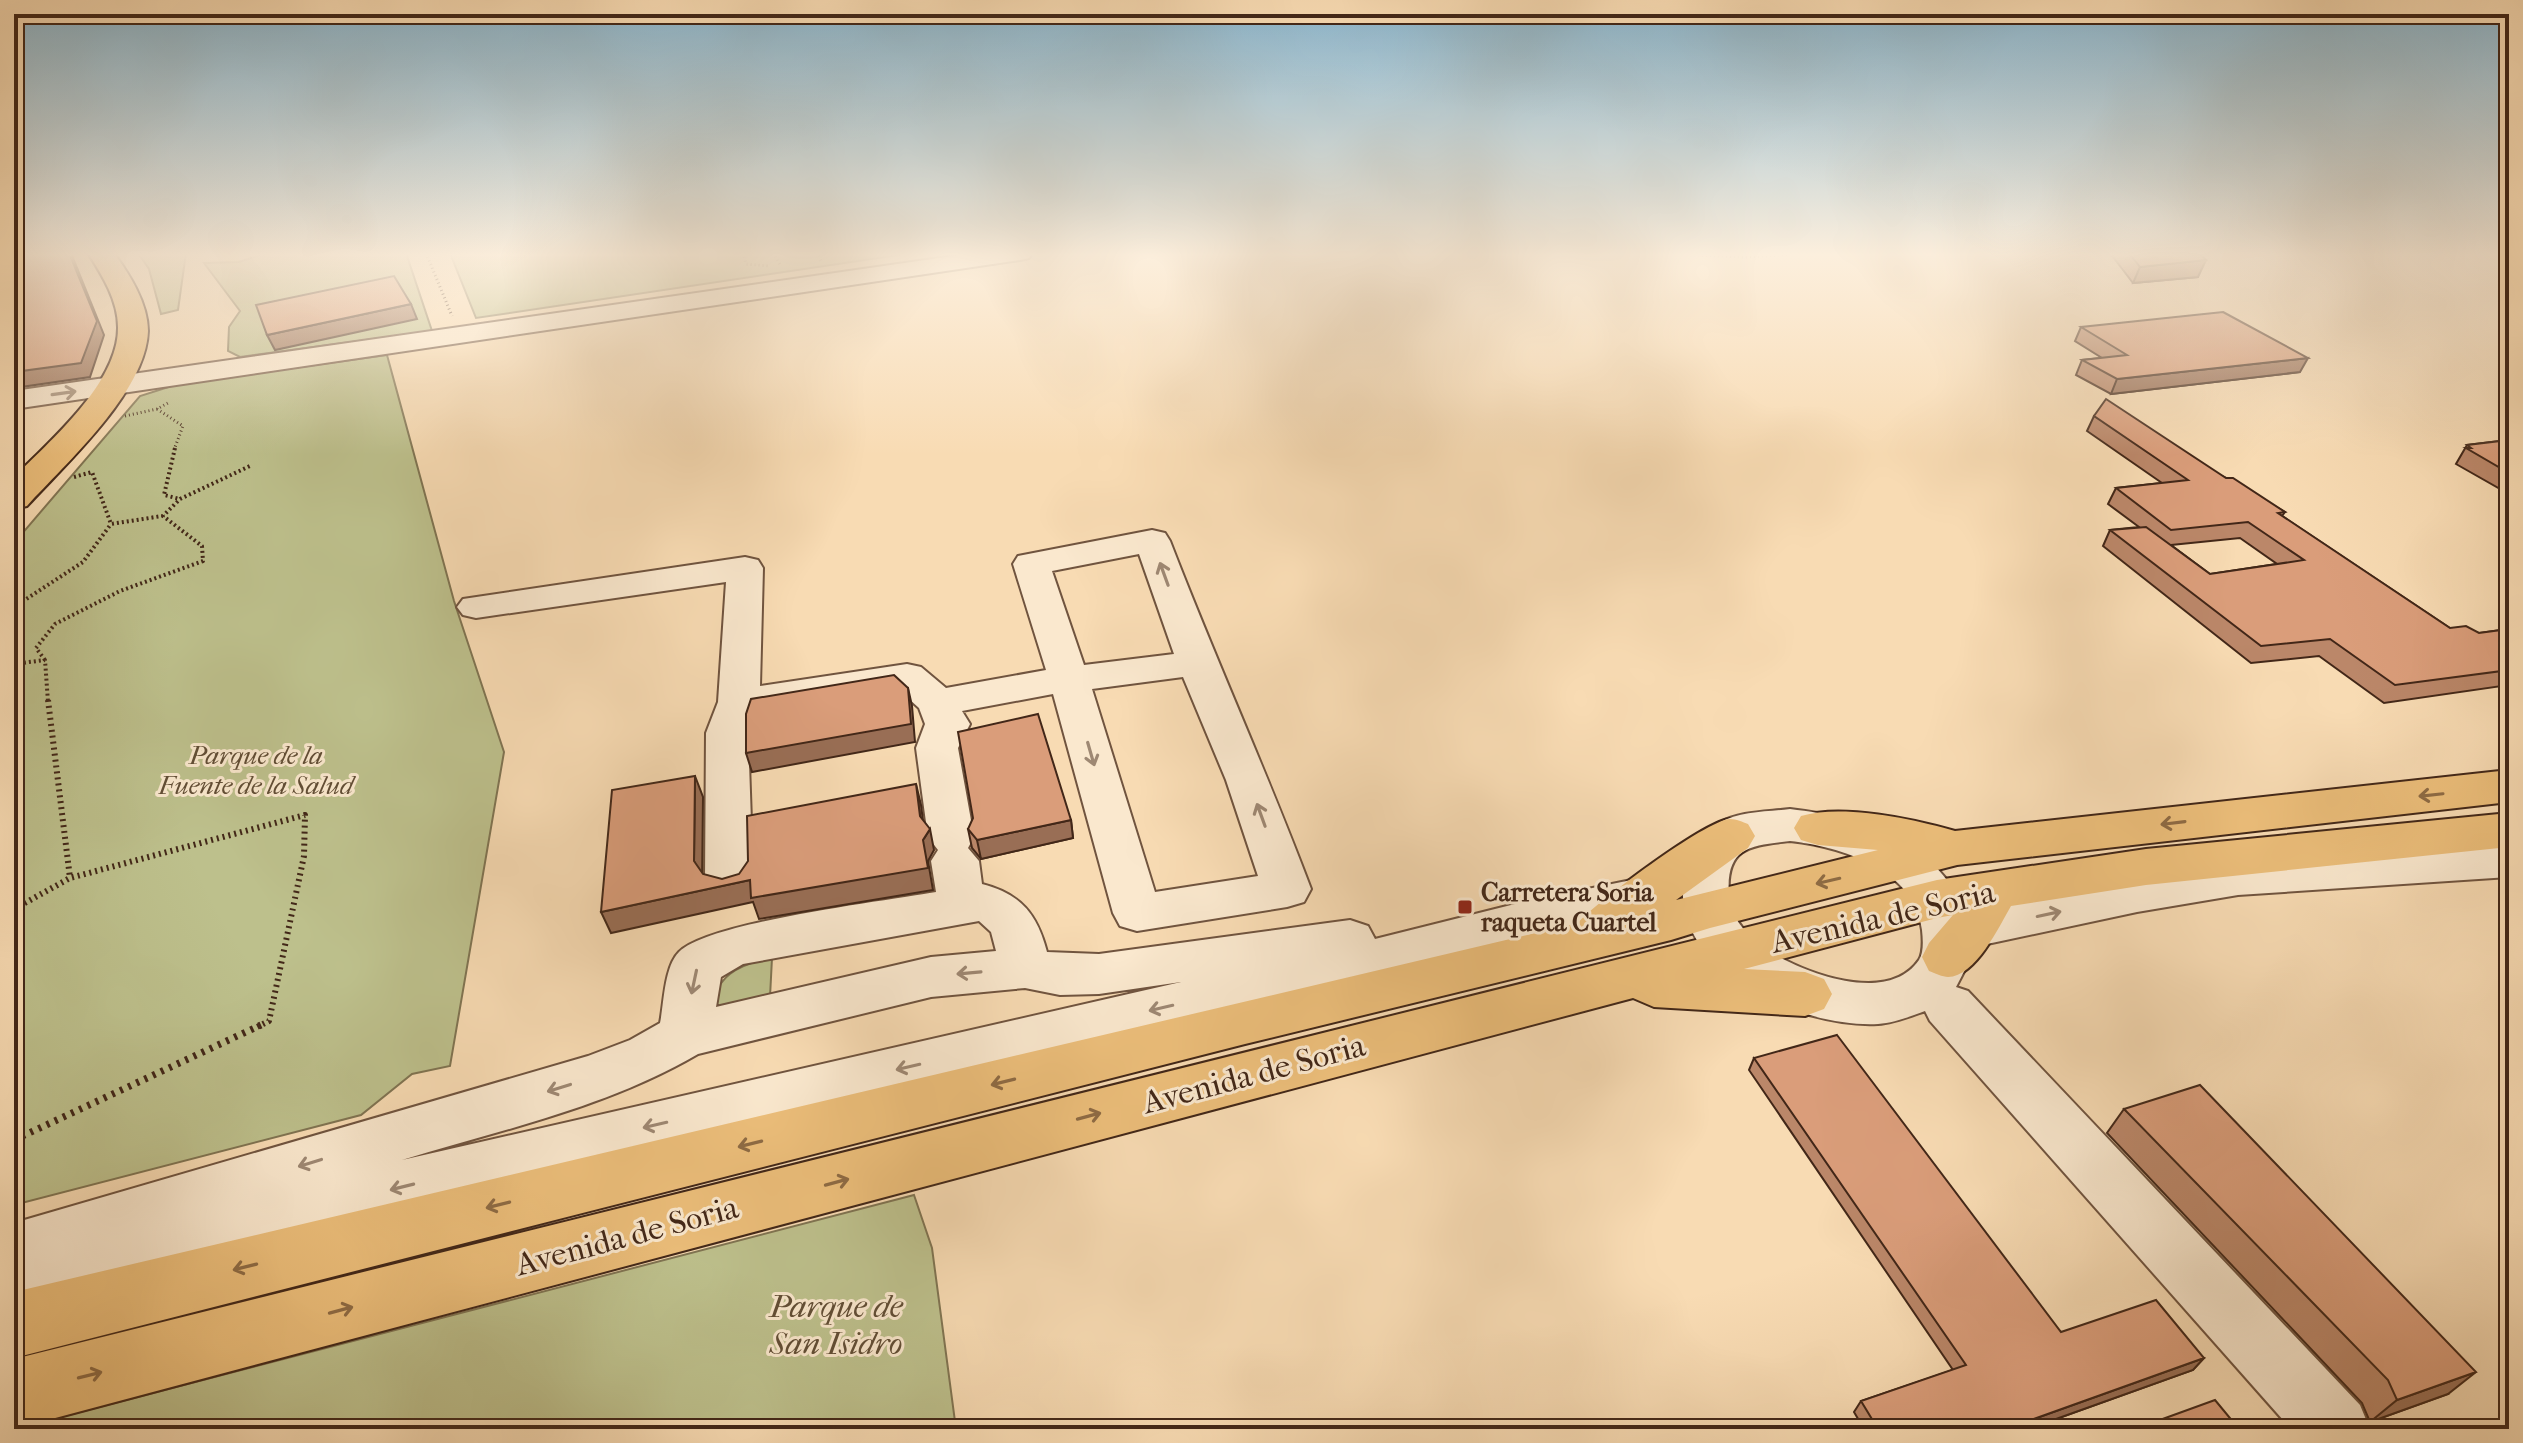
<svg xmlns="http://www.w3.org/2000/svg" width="2523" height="1443" font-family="'IM FELL French Canon',serif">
  <rect width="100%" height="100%" fill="#f8dbb3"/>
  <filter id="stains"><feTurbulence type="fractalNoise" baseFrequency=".0025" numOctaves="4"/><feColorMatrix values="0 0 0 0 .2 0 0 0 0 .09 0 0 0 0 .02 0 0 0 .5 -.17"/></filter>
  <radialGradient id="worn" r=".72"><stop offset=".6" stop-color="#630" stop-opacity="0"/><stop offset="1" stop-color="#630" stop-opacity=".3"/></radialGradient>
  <path fill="#bdc08c" stroke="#807452" stroke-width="2" d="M138,253H186L178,310L161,314L149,269Z
    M266,253H406L432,331L240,357L228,351L229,327L240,311L204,263L239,262Z
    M450,253H912L476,318Z
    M387,355L454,601L504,752L450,1066L412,1074L361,1115L14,1205V543L140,396L178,384Z
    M772,958L770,997L705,1011C721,976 733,965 772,958Z
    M914,1195L932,1248L956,1429H15Z"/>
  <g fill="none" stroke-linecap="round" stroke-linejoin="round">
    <g stroke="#70543f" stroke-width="4">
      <path id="minor" d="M974,253H1032L1029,258L1020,260L14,409V391Z
        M1152,530L1165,533L1170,541C1215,658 1267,772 1311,889L1304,902L1287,907L1137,931L1120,926L1113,913L1053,694L962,711L970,724L958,748L974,837L968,848L979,861L982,884C1021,894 1037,914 1047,952L1099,954L1350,920L1368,926L1375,939L1519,903L1646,877L1663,882L1670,895L1663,908L618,1159L14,1312V1223L588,1056L630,1040L660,1023C664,1004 664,967 679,952C708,922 886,901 936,892L931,861L938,850L928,837L916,748L925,724L919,708L899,690L756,712L748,733L753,881L746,893L729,898L712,893L705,881L706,733L718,702L726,582L476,618L463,615L457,607L463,599L745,557L758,560L763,568L760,686L907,664L921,667L946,688L1046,670L1013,564L1018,556ZM1139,554L1174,654L1084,665L1052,571ZM1183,677L1226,780L1258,876L1155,892L1092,689ZM979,921L991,932L996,951L931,957L716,1007L721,977L743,964ZM1181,982L402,1160C501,1130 608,1107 698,1054L931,997L1025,988L1060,995L1099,994Z
        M1790,809C1866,818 1931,838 1966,911L2137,876L2238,861L2509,843V877L2238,895L2137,912L1973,947L1970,960L1956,987L1968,991L2360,1405L2370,1429H2291L1930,1021L1925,1011C1911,1016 1894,1023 1878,1024C1800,1028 1669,971 1684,877C1687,856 1699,833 1719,823C1740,811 1767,812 1790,809ZM1790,841C1841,847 1915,869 1922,930C1923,940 1924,952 1919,960C1890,1002 1818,977 1783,959C1759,946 1731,925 1729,896C1725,846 1751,846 1790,841Z"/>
    </g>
    <g stroke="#422718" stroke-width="4">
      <path id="major" d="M88,253H114C129,274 148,303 148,331C146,392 66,463 27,506L14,509V477C50,441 119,382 118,327C118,300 102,275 88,253Z
        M2509,770V802L1957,865L1710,928L1671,940L1245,1044L14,1358V1292L1578,923C1595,903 1706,820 1730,819C1736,819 1743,822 1748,824L1755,836L1748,848L1676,900L1878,850L1818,845L1801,840L1794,828L1801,816C1843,804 1913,819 1955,831Z
        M2509,813V847L2146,885L2011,906C1999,927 1975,977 1948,977C1943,977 1934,973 1929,971L1922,957L1929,943L1953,915L1937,918L1744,969L1805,972L1824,979L1832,994L1824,1009L1805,1016L1654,1007L1633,998L14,1429V1359L1937,880L2146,849Z"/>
    </g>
    <path stroke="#422718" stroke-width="3" stroke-dasharray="1 3" stroke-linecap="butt" d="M426,253L452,316
      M743,253L746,264L770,266
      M773,253L781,266
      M816,253L821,261
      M1646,253L1746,257L1812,253
      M157,409L183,426L174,450
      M125,416L157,409L168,403"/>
    <path stroke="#422718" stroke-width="4" stroke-dasharray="2 3" stroke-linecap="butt" d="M175,448L164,495L180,499
      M74,477L92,472L111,524L162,516
      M14,607L83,562L111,524
      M45,660L36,648L55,624L120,591L203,561L202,546L163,516L180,499L250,466
      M14,664L45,660L48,702"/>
    <path stroke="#422718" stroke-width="6" stroke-dasharray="2 4" stroke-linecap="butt" d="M48,700L70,878
      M14,909L70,878L305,815L304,856L269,1021L257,1027"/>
    <path stroke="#422718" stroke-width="7" stroke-dasharray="3 6" stroke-linecap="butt" d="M14,1140L261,1025
      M527,1429L604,1424L614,1429"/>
    <use href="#minor" fill="#fae8ce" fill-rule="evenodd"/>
    <use href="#major" fill="#ecbe7a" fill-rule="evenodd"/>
  </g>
  <path fill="#bb8769" stroke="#422718" stroke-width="2" fill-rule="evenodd" d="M2110,253H2199L2198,277L2133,283Z
    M2081,327L2300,372L2111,394L2076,375L2082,360L2102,358L2075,341Z
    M2094,416L2226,478L2285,512L2282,516L2450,628L2479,633L2509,629V685L2384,703L2319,656L2251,663L2103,546L2110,530L2139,527L2108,504L2116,488L2162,483L2087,431ZM2240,538L2277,564L2210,574L2171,545Z
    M2509,440V494L2456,464L2467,445Z
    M1071,820L1073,838L981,859L972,848L968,829Z
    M1754,1058L2061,1332L2204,1358L2193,1370L2028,1429H1864L1854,1412L1861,1401L1953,1370L1749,1070Z
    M2124,1109L2448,1394L2370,1422L2362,1403L2107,1133Z"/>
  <path fill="#996e55" stroke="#422718" stroke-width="2" d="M69,253H71L104,335L90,377L14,388V372Z
    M2206,260L2198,277L2133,283L2140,267Z
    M411,304L417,319L275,350L267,335Z
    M2308,358L2300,372L2111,394L2117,379Z
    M908,688L912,706L915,742L752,772L746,753Z
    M695,776L703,797L702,883L694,861Z
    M916,784L921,805L925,837L930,829L934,850L928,861L933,890L759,919L753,902L611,933L601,912L750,880L920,816Z
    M1071,820L1073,838L981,859L977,840Z
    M2204,1358L2193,1370L2028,1429H2006Z
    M2476,1372L2448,1394L2370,1422L2397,1400Z"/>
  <path fill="#da9d7a" stroke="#422718" stroke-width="2" d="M14,253H69L97,321L81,363L14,372Z
    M2129,253H2199L2206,260L2140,267Z
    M394,276L411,304L267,335L256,305Z
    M2223,312L2308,358L2117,379L2082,360L2127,355L2081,327Z
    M2106,399L2226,478H2233L2285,512L2278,513L2450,628L2466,626L2479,633L2509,629V670L2395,685L2330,639L2261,646L2110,530L2146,527L2210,574L2304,560L2248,522L2171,530L2116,488L2188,480L2094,416Z
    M2509,440V473L2466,448H2471L2467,445Z
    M894,675L908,688L911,724L746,753V714L751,699Z
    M1038,714L1071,820L977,840L968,829L973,818L958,732Z
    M695,776L694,861L703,874L722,879L739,874L748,861L747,816L916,784L920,816L930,829L923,840L928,868L751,898L750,880L601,912L612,790Z
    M1837,1035L2061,1332L2156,1300L2204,1358L2006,1429H1878L1861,1401L1966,1365L1754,1058Z
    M2200,1085L2476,1372L2397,1400L2388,1380L2124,1109Z
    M2215,1400L2239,1429H2135Z"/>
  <defs><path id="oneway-shaft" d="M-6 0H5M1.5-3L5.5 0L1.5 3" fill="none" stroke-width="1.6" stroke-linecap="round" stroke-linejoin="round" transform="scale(2)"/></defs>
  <g stroke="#9e8873">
    <use href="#oneway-shaft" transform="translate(64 393) rotate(-8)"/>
    <use href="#oneway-shaft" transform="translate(1164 574) rotate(-110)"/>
    <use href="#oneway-shaft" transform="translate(1091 754) rotate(74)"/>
    <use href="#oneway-shaft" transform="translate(1261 815) rotate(-110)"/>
    <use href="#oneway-shaft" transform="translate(2049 914) rotate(-12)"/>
    <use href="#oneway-shaft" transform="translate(969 973) rotate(175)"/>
    <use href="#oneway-shaft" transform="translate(694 982) rotate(102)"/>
    <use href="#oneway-shaft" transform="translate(1161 1008) rotate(167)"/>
    <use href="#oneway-shaft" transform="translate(908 1067) rotate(167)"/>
    <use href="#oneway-shaft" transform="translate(559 1088) rotate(163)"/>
    <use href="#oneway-shaft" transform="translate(655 1125) rotate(167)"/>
    <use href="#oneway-shaft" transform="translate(310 1163) rotate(163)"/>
    <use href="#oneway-shaft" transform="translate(402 1187) rotate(166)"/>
  </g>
  <g stroke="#8e6b44">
    <use href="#oneway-shaft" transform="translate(2431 795) rotate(174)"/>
    <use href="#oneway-shaft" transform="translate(2173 823) rotate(173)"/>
    <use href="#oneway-shaft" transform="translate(1828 881) rotate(167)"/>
    <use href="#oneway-shaft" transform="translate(1003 1082) rotate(166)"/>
    <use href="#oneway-shaft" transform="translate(1089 1116) rotate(-15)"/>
    <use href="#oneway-shaft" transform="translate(750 1144) rotate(166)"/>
    <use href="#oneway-shaft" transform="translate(837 1182) rotate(-15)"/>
    <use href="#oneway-shaft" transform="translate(498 1205) rotate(166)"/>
    <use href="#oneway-shaft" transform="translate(245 1267) rotate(166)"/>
    <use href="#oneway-shaft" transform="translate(341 1310) rotate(-15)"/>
    <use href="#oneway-shaft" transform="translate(90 1375) rotate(-14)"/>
  </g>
  <linearGradient id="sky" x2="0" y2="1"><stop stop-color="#8ab7d0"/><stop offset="0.56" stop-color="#fcefdd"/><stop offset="1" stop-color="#fcefdd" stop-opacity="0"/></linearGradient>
  <rect width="2523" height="455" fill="url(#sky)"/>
  <rect fill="#8f2418" stroke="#fae8ce" stroke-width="3" x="1457" y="899" width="16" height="16" rx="4"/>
  <g text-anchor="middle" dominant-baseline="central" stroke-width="6" stroke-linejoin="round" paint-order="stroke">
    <g font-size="26" font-style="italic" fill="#614d35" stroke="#fae8ce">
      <text x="256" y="755">Parque de la<tspan x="256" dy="30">Fuente de la Salud</tspan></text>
    </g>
    <g font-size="26" font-weight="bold" fill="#422718" stroke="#fae8ce" text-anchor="start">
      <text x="1481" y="892">Carretera Soria<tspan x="1481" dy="30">raqueta Cuartel</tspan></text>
    </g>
    <g font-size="32" fill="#422718" stroke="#fae8ce">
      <text transform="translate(1883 917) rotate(-13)">Avenida de Soria</text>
      <text transform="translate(1254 1074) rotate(-15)">Avenida de Soria</text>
      <text transform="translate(627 1236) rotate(-15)">Avenida de Soria</text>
    </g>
    <g font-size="32" font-style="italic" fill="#614d35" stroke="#fae8ce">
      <text x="836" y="1306">Parque de<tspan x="836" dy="37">San Isidro</tspan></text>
    </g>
  </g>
  <rect width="2523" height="1443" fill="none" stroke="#f8dbb3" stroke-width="48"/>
  <rect x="16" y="16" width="2491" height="1411" fill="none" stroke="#422718" stroke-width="4"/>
  <rect x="24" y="24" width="2475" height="1395" fill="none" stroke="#422718" stroke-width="2"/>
  <rect width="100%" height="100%" filter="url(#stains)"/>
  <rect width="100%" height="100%" fill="url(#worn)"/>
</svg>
